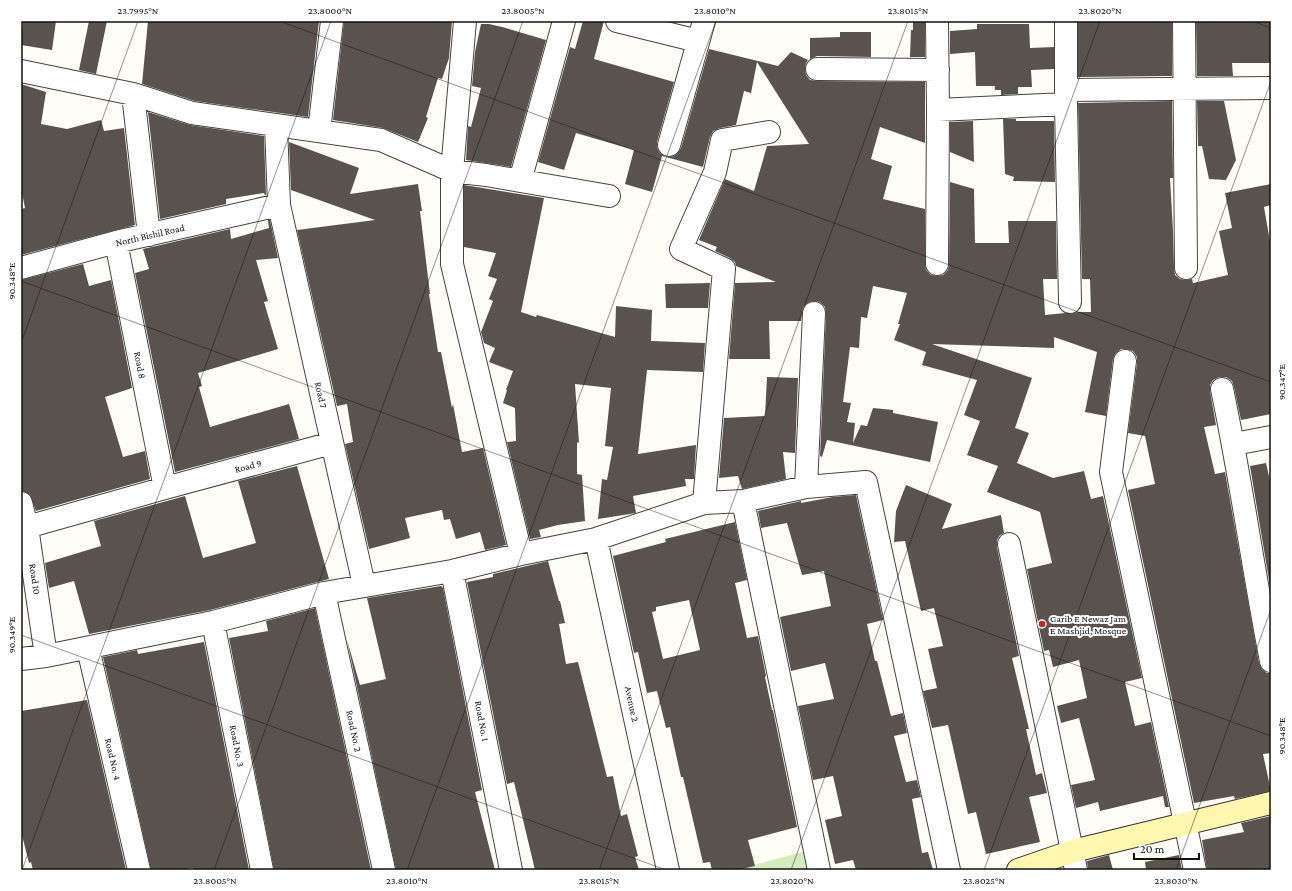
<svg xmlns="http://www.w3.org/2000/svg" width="1292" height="891" font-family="'Crimson Pro',serif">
  <rect width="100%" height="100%" fill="#fffdf5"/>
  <path fill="#d5ebbd" d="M806,851L810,870H735Z"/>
  <path fill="#5a524d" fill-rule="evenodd" d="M23,21H56L52,50L21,45Z
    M89,21H107L96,74L79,70Z
    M148,21H319L308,117L195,101L142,84Z
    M344,21H452L449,58L442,79L438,78L426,117L428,118L418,142L383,128L333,120Z
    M583,21H604L594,59L674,82L657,142V148L660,153L666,157H672L677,154L681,148L709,49L778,66L791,52L808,60L806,63L805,69L806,75L810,80L817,81L925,82V143L880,127L871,159L892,166L883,199L925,209V264L926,270L931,275L937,276L943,275L948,270L949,264L950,182L974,189L975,243H1009L1008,221H1056L1057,279H1043L1045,315L1065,313L1071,314L1077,312H1091L1090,279H1082L1078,103L1172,101L1173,178H1170L1173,231L1174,268L1175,275L1180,279L1186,280L1192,279L1193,283L1228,275L1219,231L1232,228L1225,193L1271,184V205L1264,207L1271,247V414L1241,420L1234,387L1232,381L1226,377H1219L1213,380L1210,385V391L1216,425L1204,427L1215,474L1225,472L1259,663L1262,669L1267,673H1271V753L1263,754L1271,791L1235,799L1234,796L1194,803L1128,490L1155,484L1145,436L1128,433L1137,363V357L1133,351L1127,349H1121L1115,354L1113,359L1106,416L1085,412L1097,352L1054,337V348L932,344L1032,378L1015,428L1029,433L1017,463L1053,478L1084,471L1091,499L1103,496L1142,678L1125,682L1135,726L1151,722L1169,807H1165L1163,796L1100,811L1098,802L1076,808L1071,785L1095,780L1079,718L1061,723L1057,706L1087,698L1079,660L1053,667L1049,650L1044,651L1027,569L1052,563L1040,512L987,492L998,466L967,455L980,421L964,415L977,380L922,365L926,352L894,340L900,324H898L907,293L873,286L867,318L861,317L859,348L850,347L843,402L851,403L847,422L855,423L853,443L861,425L867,426L873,408L893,410V413L938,422L930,462L827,440L822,457L820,456L826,314L825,307L820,302L815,301L809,302L803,307L801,321H769L770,359H729L735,283L776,282L736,266L735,262L730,258L715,251L717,247L699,240L725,179L754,191L767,146L809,144L757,62L751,93L744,91L736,125L720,128L713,131L710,137L703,167L662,156L652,192L625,184L634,150L576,133L564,170L538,162L570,47L575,49Z
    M913,21H925V57H910L911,30H913Z
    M1078,21H1172V76L1078,77Z
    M1196,21H1271V63H1232L1233,76H1197Z
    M481,24H489L502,27L546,40L511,167L466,160L468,126L471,127L481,88L472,86L475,52Z
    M977,24H1029L1030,48L1054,47V69L1031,70L1032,87H1018V94L1001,95V90H995V86H976L975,52L950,54V31L977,29Z
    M840,32H871V57L817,56L810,59V38L840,37Z
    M21,84L46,92L41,124L67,129L101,120L104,131L124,128L135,225L21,255V209L25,208L21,188Z
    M1197,101H1224L1236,160L1226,180L1209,179L1202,146H1198Z
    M148,112L190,125L264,136L266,195H265L264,193L226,199V204L160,219Z
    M1003,119H1016V121H1054L1055,182L1013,181L1014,177L1005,174Z
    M973,121L974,162L950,152V122Z
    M289,142L359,168L350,194L418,184L422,211H420L430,294H429L438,352H441L452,408L453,404L462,452L483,448L506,545L485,550L480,532L456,539L450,519L444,520L442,510L405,518L410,538L369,549L345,444L353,442L347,404L337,406L297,230L375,220L291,190Z
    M464,185L544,198L521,312L536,317L537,315L615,337L616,306L652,310L651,341L705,343L703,372L647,370L638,454L696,445L694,479H685L686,486L633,496L636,513L598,519L602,479L607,480L613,447L605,446L611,388L575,384L579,443L577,442V474L582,475L585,521L558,525L539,530L541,537L530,539L507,442L516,441L515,408L503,403L507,390H506L513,371L489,362L495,348L484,343L481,332L493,301L489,299L497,279L488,276L496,253L464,247Z
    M268,220H270L278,258L256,260L268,301L264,302L278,349L198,373L202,386L199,387L210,427L289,404L299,439L175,472L135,273L149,269L143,249L230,229L231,239L269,228Z
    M83,264L89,286L111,280L132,388L105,397L123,457L145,451L150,479L36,511L30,495L22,491L21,486V280Z
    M710,283L708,308H666L665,284Z
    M767,377L798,378L795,453L783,452L786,479L742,489L738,476L719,478L724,418L765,416Z
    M1266,463L1271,485V592L1250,466Z
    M297,466L329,579L210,610L89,634L74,581L49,588L45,563L101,546L94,521L185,496L203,558L256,543L238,481Z
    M906,485L952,504L942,529L1001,515L1004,533L1000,535L997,540V547L1019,656L1012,658L1029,729H1026L1036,775L1042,773L1047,793L1029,797L1040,842L986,854L976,812L968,814L948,725L932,728L923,691L937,688L928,649L943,646L934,608L921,611L905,541L894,542L896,511Z
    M856,495L883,620L867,624L875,661H877L891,716L903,713L907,733L894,736L906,782L917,780L921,797L912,799L922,853L928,852L933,870H856L853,860L835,864L825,820L842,816L833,776L813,780L798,706L834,699L825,663L791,671L780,617L831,606L824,571L802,575L787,523L761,528L758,511L801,501V503L833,497Z
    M735,522L747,580L735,583L747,638L758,636L766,676L765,677L772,710H773L797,827L748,840L755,866L737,870H712L710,862L703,863L683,777H681L670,727L666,728L657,691L647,693L638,652L634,653L613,556L666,542L665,539ZM689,600L700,650L663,659L652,612L656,611V607Z
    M548,561L559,601H560L565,623L559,624L566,664L578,662L607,777L613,776L621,816L627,814L638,856L635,857L639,870H535L514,782L507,784L467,582L493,577V574Z
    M441,586L443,588L482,790L475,792L495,870H396L347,640L360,685L386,679L367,598Z
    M315,608L371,870H274L229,638L268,631L266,621Z
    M204,642L249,870H194L193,868L179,870H151L103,657L137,650L138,654Z
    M87,700L126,870H33L31,862L29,863L21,831V711Z
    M1271,816V870H1207L1202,840L1244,832L1241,823Z
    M1109,855L1113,870H1088L1087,861Z
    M1179,855L1182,870H1146L1145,862Z"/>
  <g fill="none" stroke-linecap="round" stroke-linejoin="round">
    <g stroke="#444" stroke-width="24">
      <path id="street" d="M465,21L452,171V264L521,554
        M617,21L698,41
        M937,21L938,110L937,264
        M1066,21V90
        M1184,21L1186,268
        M817,69L938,70
        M21,71L133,94L192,113L381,140L452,171L486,175L609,196
        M133,94L149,235
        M1066,104L1070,302
        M938,110L1066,104V90L1271,88
        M276,125L279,205L364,585
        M319,131L332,21
        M669,145L704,21
        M520,181L564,21
        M116,242L165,488
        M21,268L116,242L279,205
        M1125,361L1111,472L1195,870
        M1222,389C1241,479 1253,570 1271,661
        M1234,444L1271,437
        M806,487L814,313
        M743,501L819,870
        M21,503L27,527L46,656
        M704,503L724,269L681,249L715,172L722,140L769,132
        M27,527L165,488L332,443
        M596,539L668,870
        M1009,544L1076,870
        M452,571L511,870
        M324,593L384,870
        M213,622L262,870
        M88,648L139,870
        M21,659L46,656L213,622L324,593L452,571L521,554L596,539L704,503L743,501L806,487L866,482L949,870"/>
    </g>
    <g stroke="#333" stroke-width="24">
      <path id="secondary" d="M1018,870L1073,851L1271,803"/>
    </g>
    <use href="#street" stroke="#fff" stroke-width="22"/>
    <use href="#secondary" stroke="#fff6b0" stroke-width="22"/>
  </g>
  <path fill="none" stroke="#111" stroke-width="1" stroke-opacity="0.45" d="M279,21L1271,382M1252,21L1271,28M21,281L1271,736M21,343L138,21M21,635L666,870M22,870L331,21M214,870L523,21M407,870L716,21M599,870L908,21M791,870L1100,21M984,870L1271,81M1176,870L1271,609"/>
  <circle fill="#c4262e" stroke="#fff" stroke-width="1.5" cx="1042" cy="624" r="4"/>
  <g text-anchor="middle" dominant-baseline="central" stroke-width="4" stroke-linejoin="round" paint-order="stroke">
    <g font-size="10" fill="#111" stroke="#fff">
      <text transform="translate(150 235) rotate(-13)">North Bishil Road</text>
      <text transform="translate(140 365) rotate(79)">Road 8</text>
      <text transform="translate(321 395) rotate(77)">Road 7</text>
      <text transform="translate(248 466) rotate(-15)">Road 9</text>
      <text transform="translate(35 579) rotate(82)">Road 10</text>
      <text transform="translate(632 704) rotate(78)">Avenue 2</text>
      <text transform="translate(482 721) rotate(79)">Road No. 1</text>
      <text transform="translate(354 731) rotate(78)">Road No. 2</text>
      <text transform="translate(237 746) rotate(79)">Road No. 3</text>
      <text transform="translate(113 759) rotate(77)">Road No. 4</text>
    </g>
    <g font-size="10" fill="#111" stroke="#fff" text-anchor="start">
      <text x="1050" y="618">Garib E Newaz Jam<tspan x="1050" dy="12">E Mashjid, Mosque</tspan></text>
    </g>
  </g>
  <rect width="1292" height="891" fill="none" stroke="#ffffff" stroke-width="44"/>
  <path d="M1134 853v6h65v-6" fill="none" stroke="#111111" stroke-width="2"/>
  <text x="1140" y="853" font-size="12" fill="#111111" stroke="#ffffff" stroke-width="3" paint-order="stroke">20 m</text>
  <rect x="22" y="22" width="1248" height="847" fill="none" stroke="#111" stroke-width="1.5"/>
  <g font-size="10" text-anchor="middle" fill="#111">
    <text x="138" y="14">23.7995°N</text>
    <text x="330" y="14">23.8000°N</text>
    <text x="523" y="14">23.8005°N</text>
    <text x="715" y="14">23.8010°N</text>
    <text x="908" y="14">23.8015°N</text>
    <text x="1100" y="14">23.8020°N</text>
    <text transform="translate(11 281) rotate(-90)" y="4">90.348°E</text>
    <text transform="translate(1281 382) rotate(-90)" y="4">90.347°E</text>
    <text transform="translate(11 635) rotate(-90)" y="4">90.349°E</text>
    <text transform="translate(1281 736) rotate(-90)" y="4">90.348°E</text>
    <text x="215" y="884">23.8005°N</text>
    <text x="407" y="884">23.8010°N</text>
    <text x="599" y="884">23.8015°N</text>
    <text x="792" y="884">23.8020°N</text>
    <text x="984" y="884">23.8025°N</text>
    <text x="1176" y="884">23.8030°N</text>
  </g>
</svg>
